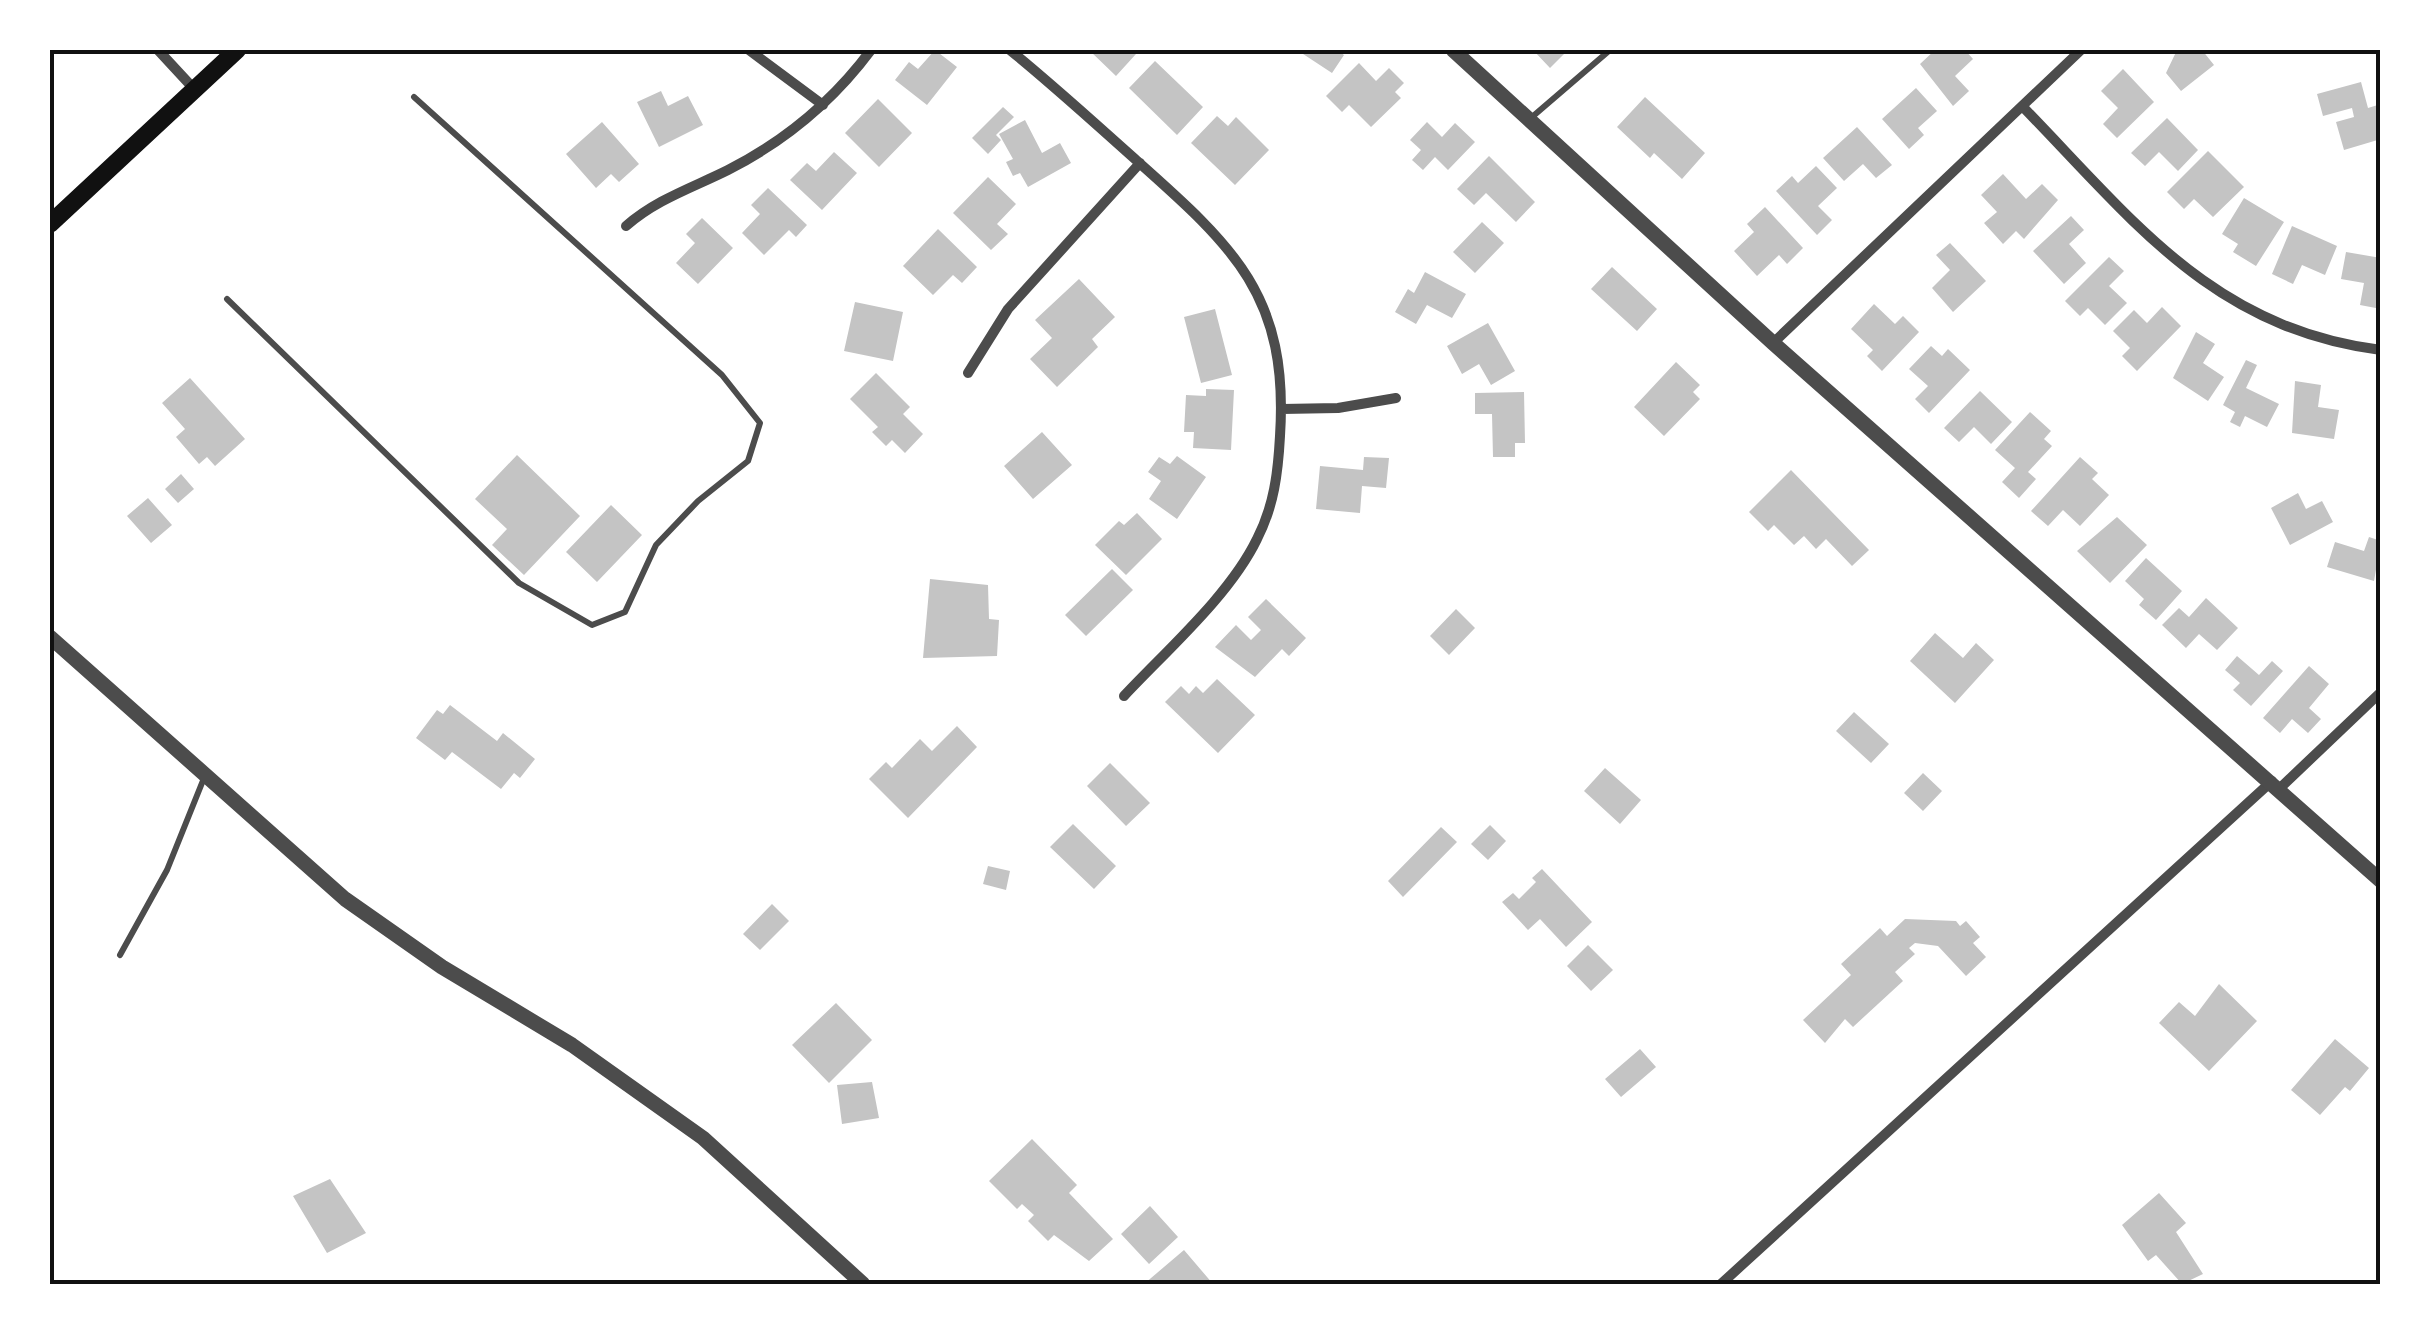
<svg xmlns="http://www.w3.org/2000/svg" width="2431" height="1334" font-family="'DejaVu Sans',sans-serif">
  <rect width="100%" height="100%" fill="#fff"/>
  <path fill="#c4c4c4" d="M935,50L957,67L927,105L895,80L909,62L918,69Z
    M1089,50H1131L1136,54L1116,76Z
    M1297,50H1337L1344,55L1332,73Z
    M1533,50H1568L1550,68Z
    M1935,50H1965L1973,59L1955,76L1969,91L1953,106L1920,64Z
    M2177,50H2202L2214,65L2181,91L2166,73Z
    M1155,61L1203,107L1177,135L1129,88Z
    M1359,63L1376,81L1389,68L1404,83L1395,92L1401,98L1371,127L1349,105L1342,112L1326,96Z
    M2123,69L2154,102L2117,138L2103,124L2118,108L2101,91Z
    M2361,82L2368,108L2381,104V139L2344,150L2336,122L2354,117L2352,108L2323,116L2317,94Z
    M1916,88L1937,111L1918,128L1924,135L1909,149L1882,119Z
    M661,91L668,106L688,96L703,125L659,147L637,102Z
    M1645,97L1705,153L1682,179L1654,153L1650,158L1617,127Z
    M878,99L912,133L879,167L845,133Z
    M1003,107L1014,117L996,135L1001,140L988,154L972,138Z
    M1217,116L1228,126L1236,117L1269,150L1235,185L1191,143Z
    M2167,118L2198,150L2178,171L2159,152L2145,166L2131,153Z
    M1025,120L1042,153L1060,143L1071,163L1028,187L1020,173L1013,176L1006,162L1013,159L999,134Z
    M602,122L639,164L619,182L611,174L596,188L566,154Z
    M1427,122L1442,137L1455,123L1475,142L1448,170L1435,157L1423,170L1412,160L1421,150L1410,140Z
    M1857,127L1892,165L1876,178L1863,164L1844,181L1823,158Z
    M2208,151L2244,187L2213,217L2194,199L2184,209L2167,192Z
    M834,152L857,173L822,210L790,180L807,163L816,171Z
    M1489,156L1535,202L1516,222L1486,193L1474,205L1457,189Z
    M1816,166L1837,188L1818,206L1832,220L1817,235L1776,191L1792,176L1798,183Z
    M2003,174L2026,199L2042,184L2058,200L2024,239L2016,231L2003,244L1984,223L1997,212L1981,195Z
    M988,177L1016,204L997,224L1008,234L991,250L953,213Z
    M768,188L807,225L796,237L789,230L764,255L742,233L760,214L751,205Z
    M2244,198L2284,222L2256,266L2233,252L2238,244L2222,234Z
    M1765,207L1803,248L1787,264L1779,255L1757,276L1734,251L1754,232L1747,224Z
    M2071,216L2084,230L2069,244L2086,263L2064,284L2033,251Z
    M702,218L733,248L698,284L676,263L695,243L686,234Z
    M1482,222L1504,243L1475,273L1453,252Z
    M2292,226L2337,246L2325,275L2302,265L2293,284L2272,274Z
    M938,229L977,267L962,283L953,275L933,295L903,266Z
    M1950,243L1986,281L1953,312L1932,288L1950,270L1936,255Z
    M2346,252L2381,258V309L2360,305L2364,283L2341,279Z
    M2109,257L2124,271L2109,286L2127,303L2105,325L2088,308L2080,316L2065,301Z
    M1612,267L1657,309L1637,331L1591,289Z
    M1425,272L1466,294L1452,318L1427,305L1416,324L1395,312L1408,289L1414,293Z
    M1079,279L1115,317L1092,339L1098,347L1057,387L1030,359L1052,338L1035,320Z
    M855,302L903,312L893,361L844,351Z
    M1874,304L1895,324L1903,316L1919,332L1882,371L1867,356L1873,350L1851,329Z
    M2162,307L2181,326L2137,371L2122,356L2130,348L2113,331L2134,310L2147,323Z
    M1215,309L1232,375L1201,383L1184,317Z
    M1488,323L1515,371L1491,385L1479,364L1462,374L1447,346Z
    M2196,332L2215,344L2203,363L2224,377L2208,401L2173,378Z
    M1931,346L1942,356L1948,349L1970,370L1929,413L1915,399L1928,386L1909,369Z
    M2246,360L2257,365L2246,388L2279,404L2267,427L2245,416L2240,427L2230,422L2235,412L2223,405Z
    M1676,362L1700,385L1693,392L1700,399L1664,436L1634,407Z
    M876,373L910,407L903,414L923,434L905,453L892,440L886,446L872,432L878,427L850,399Z
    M190,378L245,439L215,466L207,457L199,464L176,437L185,429L162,403Z
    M2295,381L2321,385L2318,407L2339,410L2334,439L2292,433Z
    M1206,389L1234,390L1231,450L1193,448L1194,432H1184L1186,395L1206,396Z
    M1980,391L2012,422L1991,444L1974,427L1959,442L1944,428Z
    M1524,392L1525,443H1515V457H1493L1492,414H1475V393Z
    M2030,412L2051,431L2044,439L2052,446L2028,472L2036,479L2019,498L2002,482L2015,468L1995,450Z
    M1042,432L1072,465L1033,499L1004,466Z
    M517,455L580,516L524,575L492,545L507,529L475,499Z
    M1177,456L1206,477L1177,519L1149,499L1161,481L1148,472L1159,457L1170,464Z
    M1364,457L1389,458L1386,488L1362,486L1360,513L1316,509L1320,466L1363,470Z
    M2080,457L2098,473L2092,479L2109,495L2080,526L2063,510L2048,526L2031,511Z
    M1791,470L1869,550L1852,566L1826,539L1816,549L1804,536L1794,545L1774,525L1768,531L1749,512Z
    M181,474L194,489L178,503L165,489Z
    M2298,493L2306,509L2322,501L2333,522L2290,545L2271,508Z
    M148,498L172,525L151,543L127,516Z
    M611,505L642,535L597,582L566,552Z
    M1137,513L1162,539L1126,575L1095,545L1119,521L1124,525Z
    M2117,517L2147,545L2110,583L2077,551Z
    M2369,537L2381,541L2374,581L2327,567L2335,542L2364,551Z
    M2146,558L2182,591L2156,620L2139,605L2144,599L2125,581Z
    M1112,569L1133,590L1086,636L1065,615Z
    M930,579L988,585L989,619L999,620L997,656L923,658Z
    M2206,598L2238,628L2217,650L2199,634L2186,648L2162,625L2179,608L2189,617Z
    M1266,599L1306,638L1289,656L1282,649L1255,677L1215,647L1236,625L1251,640L1261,630L1248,617Z
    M1456,609L1475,628L1449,655L1430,636Z
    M1935,633L1963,658L1976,643L1994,660L1955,703L1910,661Z
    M2237,656L2259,675L2272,661L2283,671L2251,706L2233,690L2240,683L2225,670Z
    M2309,666L2329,684L2309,708L2321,719L2308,733L2292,719L2280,733L2263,718Z
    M1217,679L1255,715L1218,753L1165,702L1181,686L1189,694L1196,686L1203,693Z
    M450,705L497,741L503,733L535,759L520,778L514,773L501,789L452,752L445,760L416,738L437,710L443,714Z
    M1854,712L1889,744L1871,763L1836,731Z
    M957,726L977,747L908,818L869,779L886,762L892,768L920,739L932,751Z
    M1110,763L1150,803L1126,826L1087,786Z
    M1605,768L1641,800L1620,824L1584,791Z
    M1923,773L1942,791L1923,811L1904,793Z
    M1073,824L1116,866L1094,889L1050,847Z
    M1490,825L1506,841L1488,860L1471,844Z
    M1441,827L1457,842L1403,897L1388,881Z
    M988,866L1010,871L1006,890L983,884Z
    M1542,869L1592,922L1566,947L1540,919L1528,930L1502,902L1513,893L1519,899L1536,882L1532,878Z
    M772,904L789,921L760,950L743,934Z
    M1905,919L1956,921L1960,926L1966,921L1980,937L1973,943L1986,957L1966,976L1938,946L1915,943L1909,948L1915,954L1895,972L1903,981L1853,1027L1845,1019L1825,1043L1803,1020L1851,975L1841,964L1880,928L1887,936Z
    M1588,945L1613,970L1591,991L1567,966Z
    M2219,984L2257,1021L2209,1071L2159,1023L2179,1002L2195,1016Z
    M836,1003L872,1040L829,1083L792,1045Z
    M2335,1039L2369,1068L2350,1091L2345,1087L2320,1115L2291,1090Z
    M1640,1049L1656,1067L1621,1097L1605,1079Z
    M872,1082L879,1118L842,1124L837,1085Z
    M1032,1139L1077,1185L1069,1193L1113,1239L1089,1261L1054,1235L1048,1241L1028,1221L1034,1215L1022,1204L1017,1209L989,1181Z
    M330,1179L366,1233L327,1253L293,1196Z
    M2159,1193L2186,1223L2176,1232L2203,1274L2182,1284L2156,1255L2148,1261L2122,1225Z
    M1150,1206L1178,1237L1149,1264L1121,1234Z
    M1184,1250L1213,1284H1144Z"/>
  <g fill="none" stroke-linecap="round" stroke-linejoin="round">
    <path stroke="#4c4c4c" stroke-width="6" d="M1532,117L1610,50
      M227,299L519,583L592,625L625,612L656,545L698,501L748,461L760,423L722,375L414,97
      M120,955L167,870L204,778"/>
    <path stroke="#4c4c4c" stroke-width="10" d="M158,50L195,90
      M749,50L823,105
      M1010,50C1053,85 1095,123 1136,160C1234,247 1289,296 1280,436C1278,473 1274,506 1257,539C1230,595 1167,650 1124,696
      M2023,107C2134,221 2212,328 2381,350
      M626,226C657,199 692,188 728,170C785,141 833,101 871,50
      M1773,343L2081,50
      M968,373L1008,309L1140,163
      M1282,409L1338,408L1396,398
      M2280,788L2381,692
      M1721,1284L2272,781"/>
    <path stroke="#4c4c4c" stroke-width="15" d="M1453,50L1773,343L2381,881
      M50,637L345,899L442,967L572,1045L703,1138L863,1284"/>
    <path stroke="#111" stroke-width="18" d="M50,224L237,50"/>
  </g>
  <rect width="2431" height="1334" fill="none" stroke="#ffffff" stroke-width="105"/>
  <rect x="52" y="52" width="2326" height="1230" fill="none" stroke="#111" stroke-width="4"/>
</svg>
